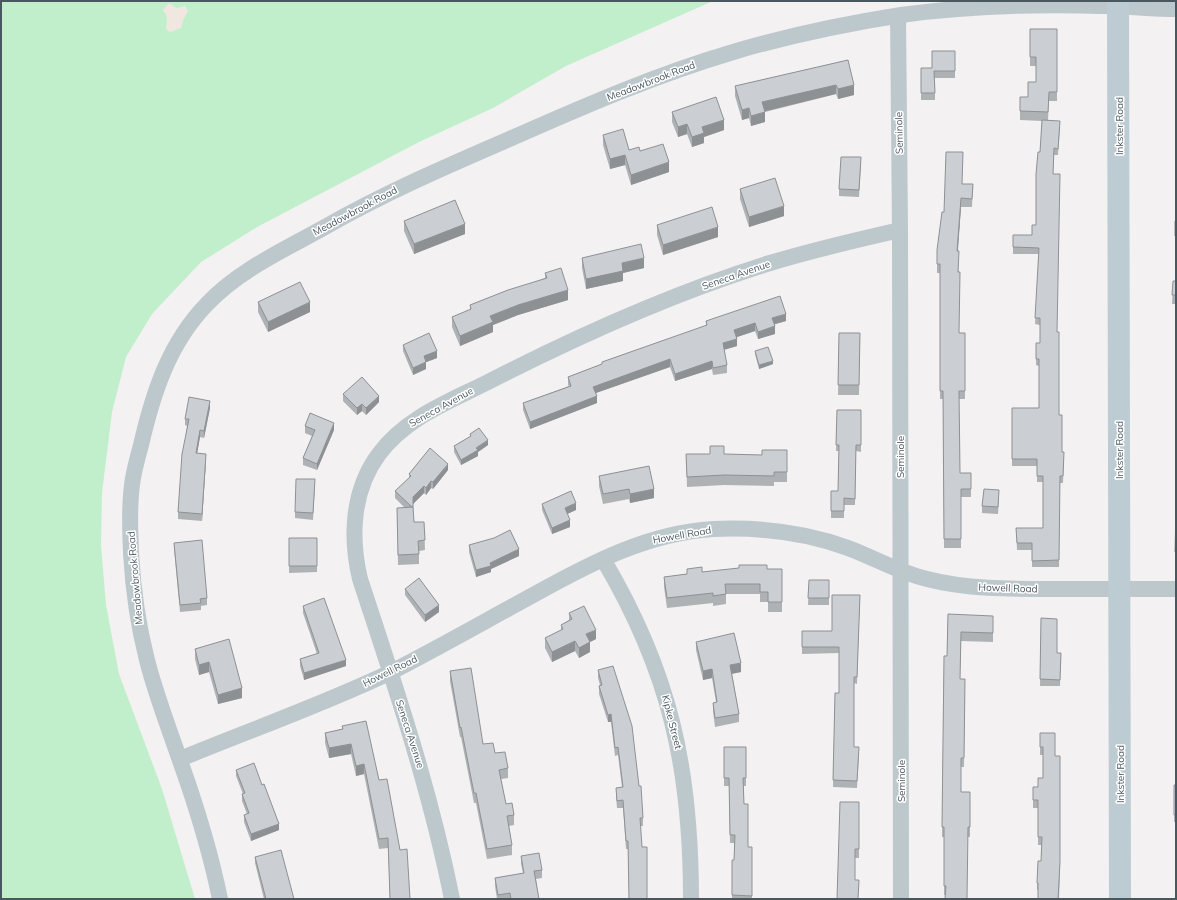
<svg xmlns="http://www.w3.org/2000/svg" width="1177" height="900" font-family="Mulish,sans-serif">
  <rect width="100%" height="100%" fill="#f3f1f1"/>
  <path fill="#c1efcb" d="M1,1H713L566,66L493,108L419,142L259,226L201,262L152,314L126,357L112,412L102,493L101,545L106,605L119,674L162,789L195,899H1Z"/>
  <path fill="#f0e8e0" d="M169,3L176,8L185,6L188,11L184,18L181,28L170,32L166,29L167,17L163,10Z"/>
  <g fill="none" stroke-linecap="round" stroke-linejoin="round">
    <path stroke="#bdc8cd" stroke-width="16" d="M898,16L900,230L901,899
      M603,559C670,672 691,768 691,899
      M180,759C250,730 322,705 391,672C440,647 487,620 535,594C591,563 648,533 713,529C759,527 805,532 848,548C875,558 900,573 927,579C970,590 1015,589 1059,589C1098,589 1137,589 1176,589
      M220,899C210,850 195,802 178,755C167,723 155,692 147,660C138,625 133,589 131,553C130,528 129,502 133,478C135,467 138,456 141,445C153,393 169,343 207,304C239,270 284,250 325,227C388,191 454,163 521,134C589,104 659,74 730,53C786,36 844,24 901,15C967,6 1035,4 1101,6C1126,6 1151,9 1176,9
      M452,899C430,789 395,685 360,579C350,537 352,490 379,454C406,417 451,401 490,381C580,335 673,293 770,263C813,250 856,240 900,230"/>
    <path stroke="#bdcbd2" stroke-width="22" d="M1118,1L1120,899"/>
  </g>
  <path fill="#afb2b5" d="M1030,29H1057V101H1049L1048,120L1060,127L1058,155H1054L1053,174L1057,332L1059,415L1062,452L1064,458L1063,483H1060L1059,567H1032V550H1017L1016,528H1043V482H1037V466H1012V408H1039V366L1036,365V359L1040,343V325L1035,324L1039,254H1013V247L1032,235L1036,225L1042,121L1020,120V97H1028L1036,82V66H1030Z
    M955,51V78H935V100H921V68H932Z
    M848,60L854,95L838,99L836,94L765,112V122L751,126L749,118L742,120L735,96V86Z
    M672,112L724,130L704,137V143L692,147L687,134L678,137L672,122Z
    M603,135L629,150L640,151L669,172L631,185L625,165L610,169L603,145Z
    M861,164L859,197L839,196V189Z
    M963,184H973L972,207H961L958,251L959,333H965V399H959L960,473H971V497H961V548H944L943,399H940V273H937V250L944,212Z
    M740,189L784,216L749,227L740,199Z
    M404,221L465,234L414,254L404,231Z
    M1176,221V245H1175V236Z
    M657,225L718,237L663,255L657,235Z
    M582,258L644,268L623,273V281L586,289L582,268Z
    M545,273L568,300L518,315L493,325V332L460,346L452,327V317L470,310V305L545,278Z
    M1173,281H1176V304H1172Z
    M258,302L310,312L268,332L258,312Z
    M706,321H786L775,324V334L758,339L755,331L737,337V346L724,350L727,365V373L713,375L712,369L675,381L670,367L596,393L597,403L530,429L523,410V403L569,386L568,385V377L602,364V362L706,326Z
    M839,333H860L859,395H838Z
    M403,345L437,358L426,362V369L413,375L403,351Z
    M755,351L773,364L759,369L755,354Z
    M343,394L379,402L366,415L362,411L357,415L343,401Z
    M210,408L204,438L200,437L197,453L206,460L202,521L178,519V512L187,426L185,425V419Z
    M837,410H861V452L856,451L855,505H844V518H831V491H838L839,451H836Z
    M305,426L334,430L317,470L303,465V458L312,436L305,433Z
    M470,434L488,445L478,452V456L461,465L454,452V446L470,437Z
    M787,450V482H774V486L724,485L687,487L686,454L762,455Z
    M448,470L433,489L431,488L426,495L424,493L413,504L414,522H424L425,550L419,551V564L398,565L397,508H405L395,498V491L409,478V474Z
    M599,476L654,498L630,503L629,499L603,504L599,486Z
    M315,486L313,520L295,518V512Z
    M999,497L998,514L982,513V506Z
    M542,504L576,510L567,514L570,527L552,534L542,510Z
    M1176,512V561L1175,560V552Z
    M289,538H317V572L289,573Z
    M174,543L207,598V605L201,606V610L180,612L174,549Z
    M469,545L519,556L491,569V572L476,577L469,552Z
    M687,569L702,572L767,569H782V612H768V602H760V594H726V604L713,606V603L667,608L664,587V577L687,574Z
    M809,580H829V605H808Z
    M405,589L439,612L425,622L405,595Z
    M860,595L857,684L854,683V747L859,754L857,788L833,787L835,693H839V653L802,654V631H832Z
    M303,606L346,666L304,680L300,666V659L317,654L303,613Z
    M569,613L596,639L590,642V652L579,658L575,651L552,662L545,648V638L561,630V625L569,620Z
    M948,614L993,625V642L961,641L960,679H965L964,767H961V792H970V837H968L945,895H944V837H942L944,656H947Z
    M1041,618L1057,653H1061L1060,686H1040Z
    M696,642L741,672L732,674L739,714V722L715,727L713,711V703L716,702L712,678L703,680L696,650Z
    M195,649L242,698L218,704L209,672L199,675L195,659Z
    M598,670L639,786L643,818V826H640L629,899L628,849H626L623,808H617L616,796V788L622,787L618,755L615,756L611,722H608L599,694V686L600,685L598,678Z
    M450,671L483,744L495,753L508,768V778L501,779L506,804L514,815V825L509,826L512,845V855L487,859L476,803H474L461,737H460L450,681Z
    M342,726L379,780L400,850L410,899H390L388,848L379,849L364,774L356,776L351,754L329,758L325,743V733L342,729Z
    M1040,733L1055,756L1060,870L1059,899H1038V890H1037V883L1041,861L1042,845H1038V808H1033V800L1038,787L1043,778V755H1040Z
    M724,747H746V786H744V804L748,847H752V899H732V860H734V843H730L729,786H724Z
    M236,770L279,830L251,841L244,822V815L247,814L242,801V794H243L236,776Z
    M1174,785H1176V822H1174Z
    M859,802V858H855L837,899Z
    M521,856L542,870V878L536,879L539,899H497L495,886V878L523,873L521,864Z
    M255,857L294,899H264L255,863Z"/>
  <path fill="#8e9194" d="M836,85V94L762,112V102Z
    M854,85V95L838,99V89Z
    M749,108V118L742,120V110Z
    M765,112V122L751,126V116Z
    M724,120V130L704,137V143L692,147V137L702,127Z
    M687,124V134L678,137V127Z
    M625,155V165L610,169V159Z
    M669,162V172L631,185V175Z
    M961,198V207L957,259V251Z
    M784,206V216L749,227V217Z
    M465,224V234L414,254V244Z
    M718,227V237L663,255V245Z
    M644,258V268L623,273V281L586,289V279L622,263Z
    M568,290V300L518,315L493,325V332L460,346V336L490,316L518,305Z
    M310,302V312L268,332V322Z
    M786,314V321L772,325V318Z
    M755,323V331L734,338V330Z
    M775,326V334L758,339V332Z
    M737,339V346L723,350V343Z
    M437,351V358L424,363V356Z
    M670,359V367L593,394V387Z
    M712,361V369L675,381V374Z
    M773,361V364L759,369V365Z
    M426,362V369L413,375V368Z
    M379,396V402L366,415V408Z
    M597,396V403L530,429V422Z
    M210,401V408L204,438V431Z
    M362,404V411L357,415V408Z
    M334,423V430L317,470V464Z
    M200,430V437L196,460V453Z
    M488,440V445L478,452V456L461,465V460Z
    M206,454V460L202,521V514Z
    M448,464V470L433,489V482Z
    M431,481V488L426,495V488Z
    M424,486V493L413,504V497Z
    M654,489V498L630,503V494Z
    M576,503V510L565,515V508Z
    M570,520V527L552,534V528Z
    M519,549V556L491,569V572L476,577V570Z
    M439,605V612L425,622V615Z
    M596,630V639L586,644V634Z
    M575,641V651L552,662V652Z
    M590,642V652L579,658V648Z
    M346,660V666L304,680V673Z
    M209,662V672L199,675V665Z
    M741,663V672L730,674V665Z
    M712,669V678L703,680V671Z
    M242,688V698L218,704V695Z
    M611,714V722H608V715Z
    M351,744V754L329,758V748Z
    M364,764V774L356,776V766Z
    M279,824V830L251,841V834Z"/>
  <path fill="#cbcfd3" stroke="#8e9194" d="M1030,29H1057V92H1049L1048,112L1020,111V97H1028V82H1036V57H1030Z
    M932,51H955V71H934L935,93H921V68H932Z
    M848,60L854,85L838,89L836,85L762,102L765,112L751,116L749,108L742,110L735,86Z
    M716,97L724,120L702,127L704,133L692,137L687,124L678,127L672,112Z
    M1042,120L1060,121L1058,149L1054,148L1053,174H1060L1057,332H1059V415H1062V452H1064L1063,476H1060L1059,560L1032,561V543H1017L1016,528H1043V476H1037V459H1012V408H1039V359H1036V343H1040V318H1035L1039,248L1013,247V235H1032V225H1036V174L1038,152H1040Z
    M623,129L629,150L639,147L640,151L663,144L669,162L631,175L625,155L610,159L603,135Z
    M946,152H963L962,184H973L972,199L961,198L957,251H959L958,272H960L959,333H965V391H959L960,473H971V489H961V539H944L943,391H940V264H937V250L942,212H944Z
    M841,157H861L859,190L839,189Z
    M775,178L784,206L749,217L740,189Z
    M455,200L465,224L414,244L404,221Z
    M712,207L718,227L663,245L657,225Z
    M1175,221H1176V236H1175Z
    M641,244L644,258L622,263L623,271L586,279L582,258Z
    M561,268L568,290L518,305L490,316L493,322L460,336L452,317L471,309L470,305L508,290L547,278L545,273Z
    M1173,281H1176V295H1172Z
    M300,282L310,302L268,322L258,302Z
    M780,296L786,314L772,318L775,326L758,332L755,323L734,330L737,339L723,343L727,365L713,368L712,361L675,374L670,359L593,387L597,396L530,422L523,403L571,386L568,377L602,364V362L707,325L706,321Z
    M429,333L437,351L424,356L426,362L413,368L403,345Z
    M839,333H860L859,385H838Z
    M768,347L773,361L759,365L755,351Z
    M362,377L379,396L366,408L362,404L357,408L343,394Z
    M189,397L210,401L204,431L200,430L196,453L206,454L202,514L178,512L182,454L189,419H185Z
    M837,410H861V445H856L855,499L844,498V511H831V491H838L839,445H836Z
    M310,413L334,423L317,464L303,458L315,430L305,426Z
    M479,428L488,440L476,448L478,450L461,460L454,446L471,436L470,434Z
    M710,446H724V454L762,455V450H787V472H774V476L724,475L687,477L686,454H710Z
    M430,448L448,464L433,482L431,481L426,488L424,486L413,497V507H412L395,491L411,476L409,474Z
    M649,466L654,489L630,494L629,489L603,494L599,476Z
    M296,479H315L313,513L295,512Z
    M984,489L999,490L998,507L982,506Z
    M571,491L576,503L565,508L570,520L552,528L542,504Z
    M413,507L414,522H424L425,540L418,541L419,554L398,555L397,508Z
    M1176,512V552H1175Z
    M510,530L519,549L490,563L491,566L476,570L469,545L494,538Z
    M289,538H317V566H289Z
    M202,540L207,598L200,599L201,603L180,605L174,543Z
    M739,565H767V569H782V602H768V592H760V584H725L726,594L713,596V593L667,598L664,577L687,574V569L702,567V572L739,568Z
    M419,578L439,605L425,615L405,589Z
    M809,580H829V598H808Z
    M832,595H860L857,677H854V747H859L857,781L833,780L835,693H839V647H802V631H832Z
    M324,598L346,660L304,673L300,659L319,653L303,606Z
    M584,606L596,630L586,634L590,642L579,648L575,641L552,652L545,638L563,629L561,625L572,619L569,613Z
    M948,614L993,616V633L961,632L960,679H965L964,758H961V792H970V827H968L967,899H945L946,886H944V827H942L944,656H947Z
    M1041,618L1057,619V653H1061L1060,680L1040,679Z
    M734,633L741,663L730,665L739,714L715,718L713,703L717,702L712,669L703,671L696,642Z
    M229,639L242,688L218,695L209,662L199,665L195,649Z
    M613,666L632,726L639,786H641L643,818H640L642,847H647V899H629L628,841H626L623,800L617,801L616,788L623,787L618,747L615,748L611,714L608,715L599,686L602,685L598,670Z
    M471,668L483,744L493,743L495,753L505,752L508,768L499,770L506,804L512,803L514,815L507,816L512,845L487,849L476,793H474L461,727L460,728L450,671Z
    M366,721L379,780L387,779L400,850L407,849L410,899H390L388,838L379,839L364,764L356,766L351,744L329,748L325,733L343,729L342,726Z
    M1040,733H1055V756H1060V862L1058,899H1038V883H1037L1038,861H1041L1042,837H1038V800H1033V787H1038V778H1043V747H1040Z
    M724,747H746V778H743L744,804H748V847H752V896L732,895V860H734L735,835H730L729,778H724Z
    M254,763L262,785L264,784L279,824L251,834L244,815L249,813L242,794L245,793L236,770Z
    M1174,785H1176V815H1174Z
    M840,802H859V849H855V880H859L858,899H837Z
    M281,850L294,899H266L255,857Z
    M539,853L542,870L534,871L539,899H511L510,893L498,895L495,878L524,873L521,856Z"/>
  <g text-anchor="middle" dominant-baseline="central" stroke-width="3" stroke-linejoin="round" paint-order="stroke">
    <g font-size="10" fill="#49585e" stroke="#fff">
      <text transform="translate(651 81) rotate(-21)">Meadowbrook Road</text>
      <text transform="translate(1119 126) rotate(-90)">Inkster Road</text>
      <text transform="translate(899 133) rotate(-91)">Seminole</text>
      <text transform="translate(355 211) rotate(-28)">Meadowbrook Road</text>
      <text transform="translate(736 275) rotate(-19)">Seneca Avenue</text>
      <text transform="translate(441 407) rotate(-29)">Seneca Avenue</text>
      <text transform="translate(1119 450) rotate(-90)">Inkster Road</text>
      <text transform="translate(900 457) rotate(-90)">Seminole</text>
      <text transform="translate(682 535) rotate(-10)">Howell Road</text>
      <text transform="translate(135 578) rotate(-95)">Meadowbrook Road</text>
      <text transform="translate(1008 588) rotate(2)">Howell Road</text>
      <text transform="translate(390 671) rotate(-26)">Howell Road</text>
      <text transform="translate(672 722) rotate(76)">Kipke Street</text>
      <text transform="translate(410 734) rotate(72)">Seneca Avenue</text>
      <text transform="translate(1120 774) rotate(-90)">Inkster Road</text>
      <text transform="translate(901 781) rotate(-90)">Seminole</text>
    </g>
  </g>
  <rect width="1177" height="900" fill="none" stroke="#49585e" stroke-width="4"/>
</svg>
